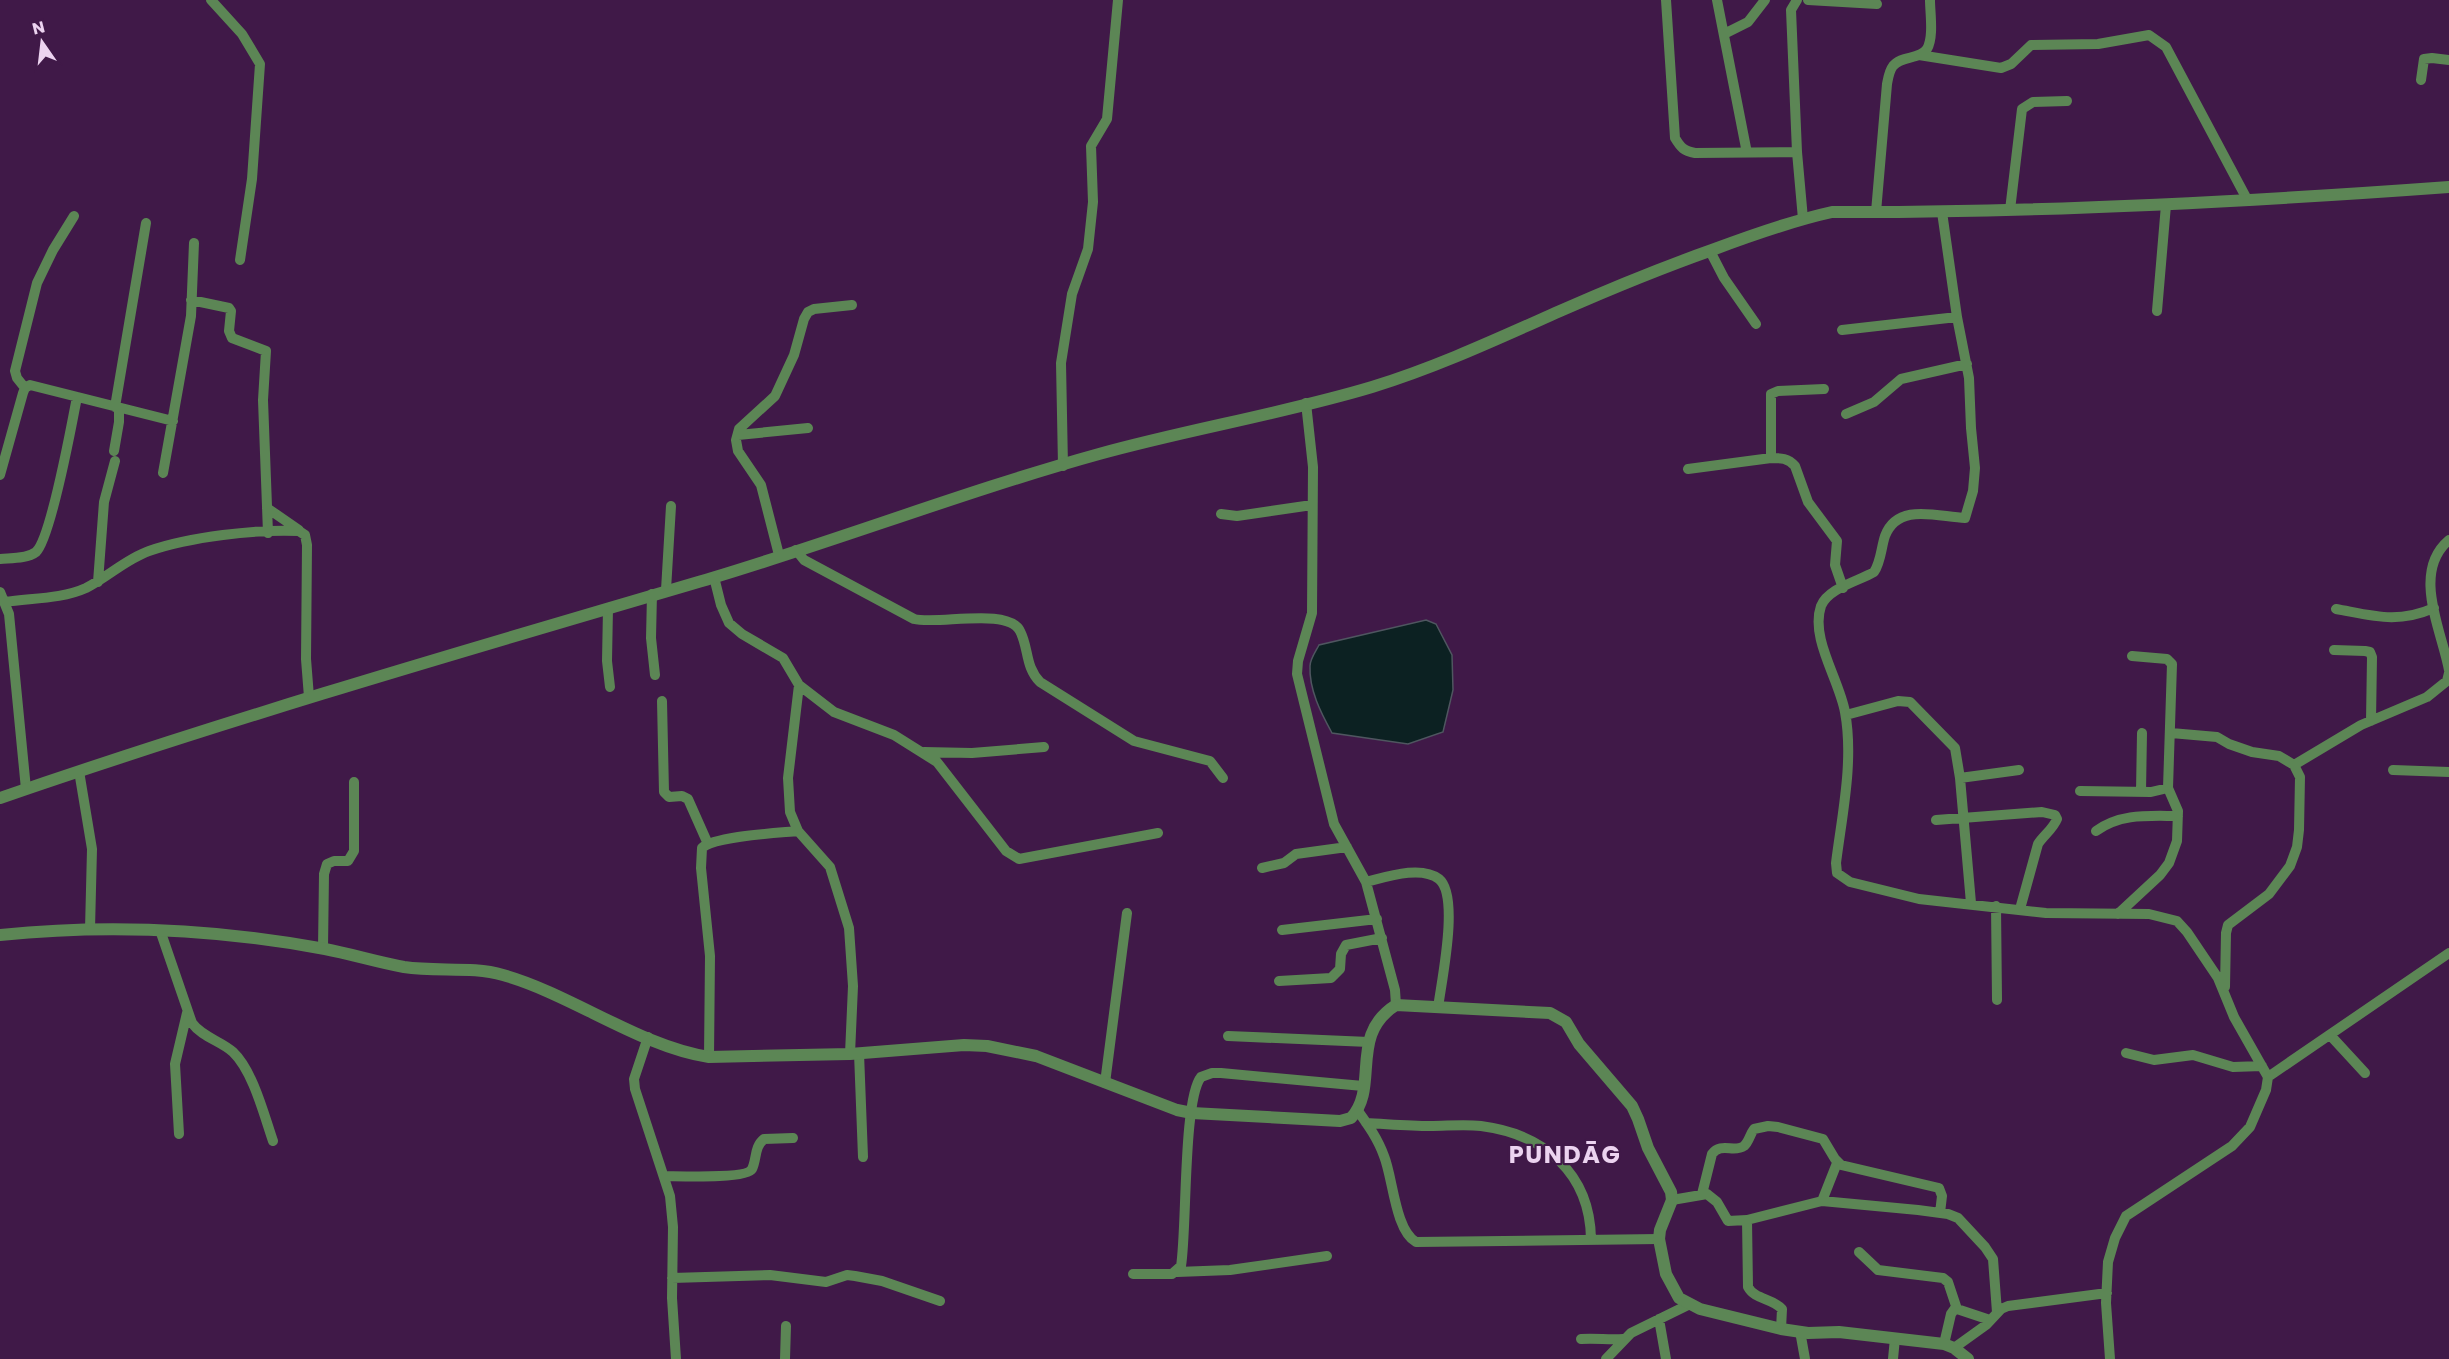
<svg xmlns="http://www.w3.org/2000/svg" width="2449" height="1359" font-family="Poppins,sans-serif">
  <rect width="100%" height="100%" fill="#401948"/>
  <path fill="#0c2122" stroke="#4f5660" stroke-width="1.5" d="M1426,620L1436,624L1452,655L1453,690L1443,732L1408,744L1332,733C1321,713 1309,690 1310,666C1310,659 1316,651 1319,645Z"/>
  <g fill="none" stroke-linecap="round" stroke-linejoin="round">
    <path stroke="#5c8655" stroke-width="10" d="M211,0L242,34L260,64L252,179L240,260
      M1666,0L1675,138C1681,148 1684,151 1695,153L1797,152
      M1717,0L1747,153
      M1797,0L1791,10L1797,152L1803,219
      M1808,0L1877,4
      M1724,34L1748,22L1765,0
      M1919,55L2001,68L2011,64L2031,45L2098,44L2149,35L2166,47L2248,201
      M2421,80L2424,59L2432,58L2449,60
      M2010,210L2022,109L2033,102L2067,101
      M1876,212L1887,84C1888,79 1889,71 1893,66C1901,55 1920,60 1927,49C1934,37 1930,13 1930,0
      M1942,212L1957,317L1969,378L1971,428L1975,468L1973,491L1965,518C1938,517 1898,502 1885,536C1881,548 1881,562 1874,572C1859,581 1828,588 1821,606C1810,638 1839,679 1845,712C1854,761 1842,815 1836,863L1837,873L1850,882L1919,899L2046,913L2149,914L2177,921L2187,932L2218,978L2234,1017L2268,1077L2266,1090L2250,1127L2232,1146L2126,1216L2115,1238L2108,1262L2106,1303L2110,1359
      M1710,251L1724,278L1756,324
      M191,300L229,308L231,311L229,331L232,338L266,351L263,400L268,533
      M2157,311L2166,205
      M1842,330L1957,317
      M25,388L17,378L15,371L37,283L53,250L74,216
      M1306,403L1313,467L1312,613L1298,661L1297,674L1334,824L1366,882L1395,990L1396,1005
      M115,407L146,223
      M1846,414L1874,402L1901,379L1967,364
      M738,435L808,428
      M114,451L119,422V410L121,409
      M1771,458V394L1778,391L1824,389
      M1063,466L1061,363L1072,294L1088,249L1093,202L1091,146L1107,119L1118,0
      M1688,469L1771,458C1781,458 1788,458 1795,466L1808,502L1837,541L1835,565L1843,588
      M163,473L191,316L194,243
      M0,475L23,393L25,388L30,385L173,421
      M267,508L299,530
      M1221,514L1237,516L1312,505
      M2449,540C2411,572 2442,631 2449,670
      M796,550L804,560L914,619C938,625 1008,607 1020,631C1029,648 1025,667 1040,682L1134,741L1210,761L1223,778
      M779,555L761,485L738,451L736,440L739,429L775,396L794,355L804,319L808,312L814,309L852,305
      M0,559C11,558 27,559 36,552C51,538 72,423 77,397
      M714,577L721,605L729,623L742,634L783,658L799,685L788,778L790,812L798,831L830,867L849,928L853,986L850,1054
      M98,582L104,502L115,461
      M666,590L671,506
      M0,592L9,614L26,789
      M652,594L651,638L655,675
      M5,602C31,598 62,599 86,588C108,577 126,559 149,551C189,537 256,529 299,531L305,535L307,545L306,659L309,697
      M608,608L607,661L610,687
      M2336,609C2374,616 2397,624 2434,608
      M2334,650L2365,651L2370,652L2372,657L2371,721
      M799,685L834,712L894,735L937,762L1006,851L1019,859L1158,833
      M662,701L664,792L669,797L682,796L688,799L708,844
      M1846,715L1898,701L1910,702L1955,748L1960,778
      M2171,733L2217,737L2229,744L2252,752L2279,756L2294,765L2300,777L2299,830L2297,847L2290,866L2269,894L2228,925L2226,933L2225,987
      M924,752L972,753L1044,747
      M2294,765L2361,725L2427,697L2447,681L2449,673
      M2393,770L2449,772
      M79,771L92,849L90,929
      M2080,791L2151,792L2168,788
      M2141,792L2142,733
      M1936,820L2042,812L2055,815L2057,819C2053,829 2044,835 2038,844L2020,909
      M2096,831C2121,813 2149,816 2178,816
      M1262,868L1284,863L1296,854L1347,847
      M1366,882C1386,877 1421,865 1439,879C1460,896 1441,983 1438,1008
      M1971,903L1960,778L2019,770
      M1996,906L1997,1000
      M2118,914L2160,875L2169,863L2177,841L2178,811L2168,788L2172,664L2167,659L2132,656
      M160,930L192,1023C202,1037 221,1041 233,1052C253,1071 264,1115 273,1141
      M1282,930L1377,919
      M323,948L324,874L327,864L334,861H348L354,851V782
      M1279,981L1331,978L1340,969L1341,954L1346,945L1382,938
      M2330,1035L2365,1073
      M1228,1036L1369,1042
      M648,1037L634,1079L635,1089L670,1196L673,1227L672,1298L676,1359
      M859,1053L863,1157
      M2126,1053L2154,1060L2193,1055L2233,1067L2262,1066
      M709,1057L710,956L701,868L702,848C715,836 778,833 798,831
      M2268,1077L2449,953
      M1105,1083L1127,913
      M1358,1111C1368,1125 1378,1139 1384,1156C1393,1178 1395,1230 1416,1242L1659,1239
      M1366,1123C1387,1124 1409,1126 1430,1126C1447,1126 1464,1124 1481,1126C1544,1134 1590,1173 1591,1239
      M179,1134L175,1064L187,1013
      M665,1176C678,1176 747,1179 752,1169C757,1159 754,1147 764,1139L793,1138
      M1702,1194L1712,1154C1721,1142 1734,1153 1744,1146C1749,1142 1750,1134 1754,1129L1768,1126L1778,1127L1823,1139L1835,1159L1841,1165L1939,1188L1942,1196L1940,1213
      M1672,1200L1707,1194L1717,1202L1728,1221L1747,1220L1748,1287C1755,1300 1772,1298 1782,1309L1781,1329
      M1822,1201L1918,1210L1948,1214L1958,1218L1985,1247L1993,1259L1997,1312
      M1747,1220L1822,1201L1837,1163
      M1859,1252L1878,1270L1943,1278L1948,1282L1957,1309L1990,1320
      M1177,1272L1230,1270L1327,1256
      M1133,1274H1172L1181,1266C1187,1231 1183,1099 1201,1077L1212,1073H1221L1363,1086
      M672,1278L770,1275L826,1282L847,1275L855,1276L882,1281L940,1301
      M1659,1319L1666,1359
      M1800,1331L1805,1359
      M1581,1339C1596,1338 1609,1340 1623,1339
      M1944,1344L1951,1314L1956,1307
      M1954,1348L1986,1325L2001,1309L2008,1306L2107,1293
      M785,1359L786,1326
      M1606,1359L1631,1333L1688,1305
      M1893,1359L1895,1338"/>
    <path stroke="#5c8655" stroke-width="12" d="M0,798C235,717 474,648 712,578C842,539 969,490 1099,454C1189,429 1282,414 1372,387C1437,367 1497,339 1560,311C1610,289 1661,268 1712,250C1752,235 1791,221 1832,212C2038,213 2244,202 2449,187
      M0,935C109,924 217,929 325,949C351,954 377,962 404,967C437,972 472,966 503,975C571,994 641,1047 709,1057L850,1054L964,1045L987,1046L1036,1056L1177,1110L1192,1113L1340,1121L1351,1118C1380,1087 1348,1035 1396,1005L1550,1013L1566,1022L1579,1044L1632,1106L1638,1119L1648,1148L1671,1192L1672,1200L1660,1230L1659,1239L1666,1274L1679,1298L1700,1309L1781,1329L1808,1333L1839,1332L1944,1344L1954,1348L1968,1359"/>
  </g>
  <g text-anchor="middle" dominant-baseline="central" stroke-width="4.5" stroke-linejoin="round" paint-order="stroke">
    <g font-size="24" font-weight="bold" letter-spacing="1.5" fill="#ecd3f0" stroke="#401948">
      <text x="1565" y="1154">PUNDĀG</text>
    </g>
  </g>
  <g transform="translate(42 42) rotate(346)" stroke="#401948" stroke-width="4.5" paint-order="stroke">
  <path d="M0-4.5L10 22L0 15L-10 22Z" fill="#ecd3f0"/>
  <text y="-9" font-size="16" font-weight="bold" text-anchor="middle" fill="#ecd3f0">N</text>
  </g>
</svg>
